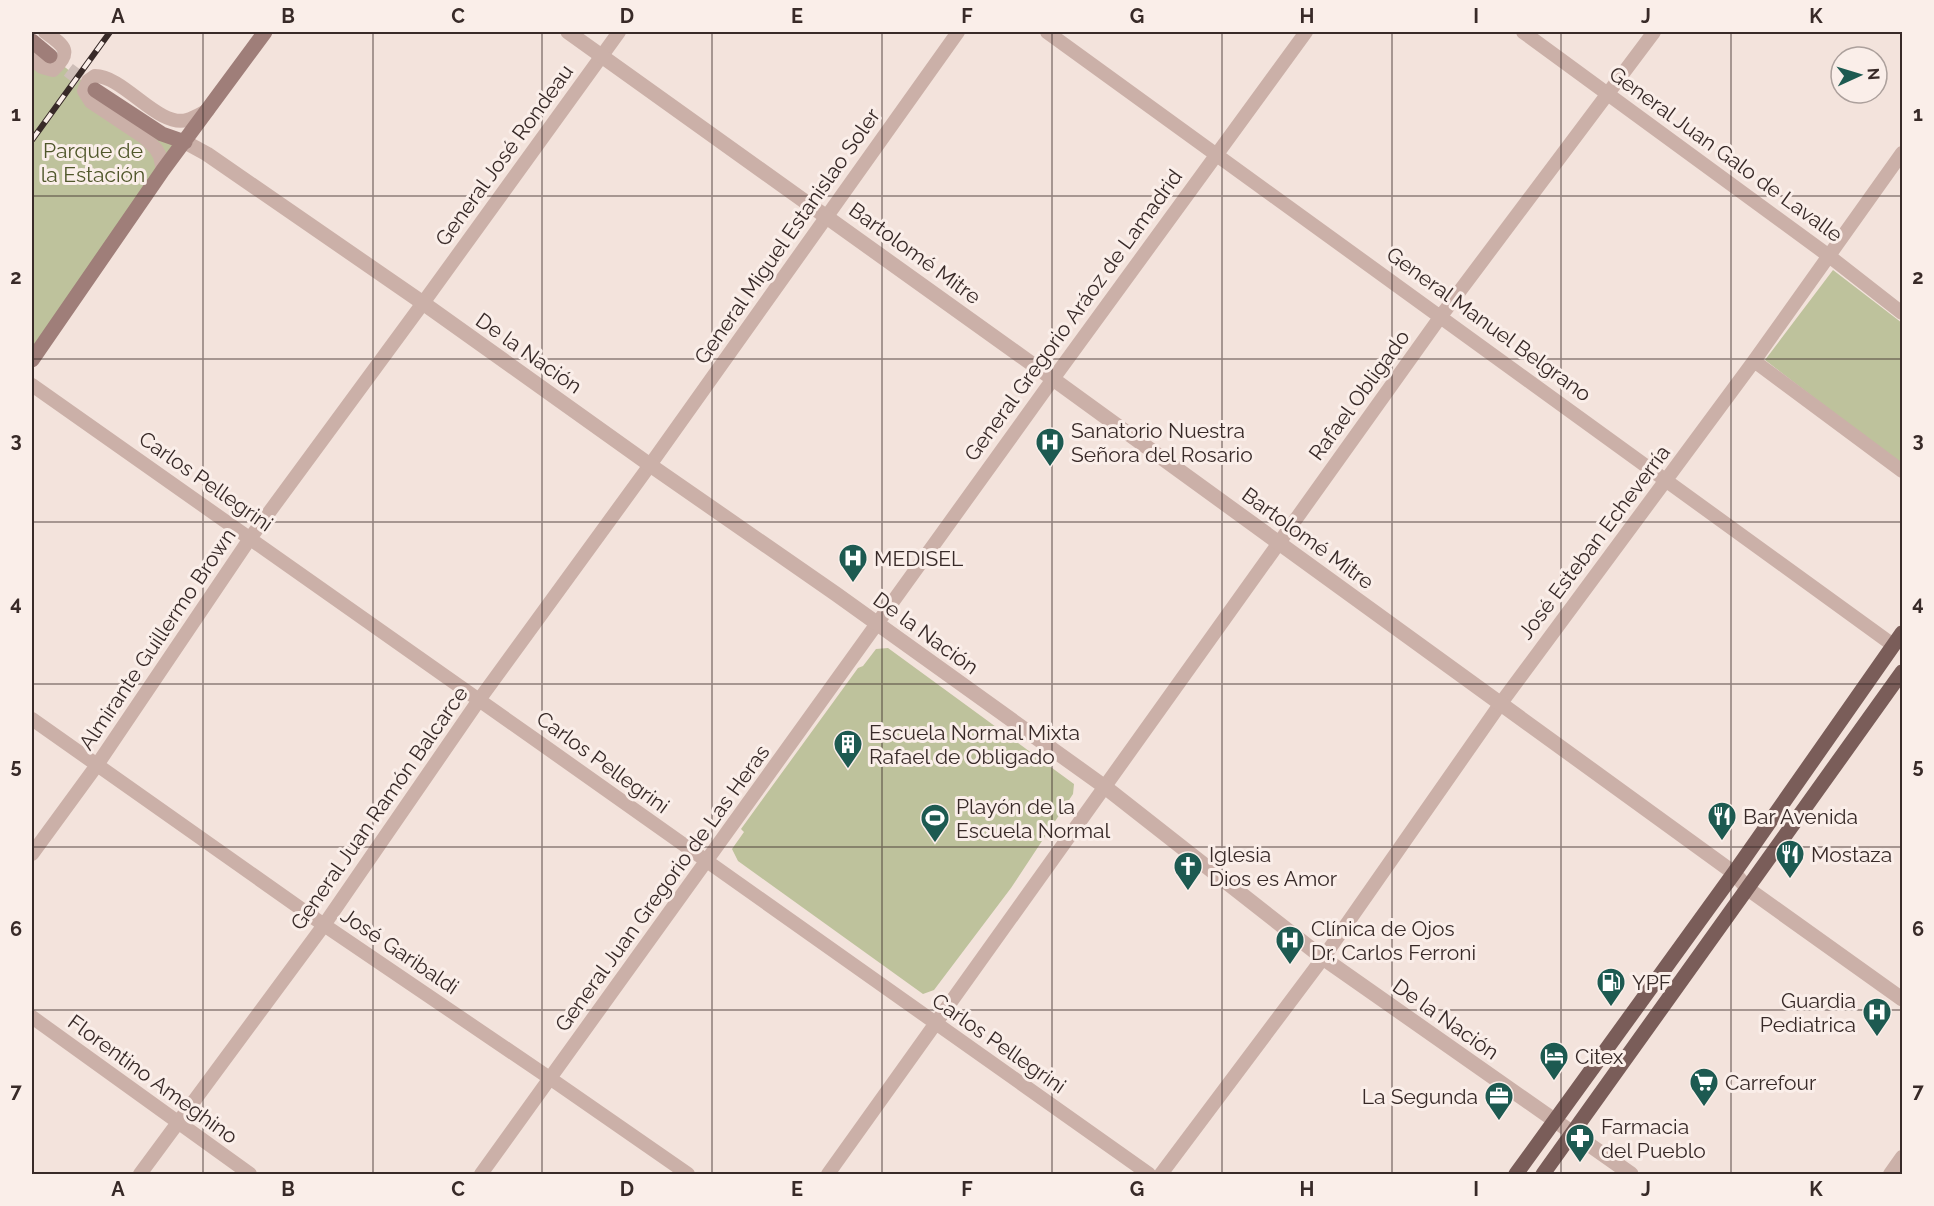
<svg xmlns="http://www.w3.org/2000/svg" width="1934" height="1206" font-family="Raleway,sans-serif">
  <rect width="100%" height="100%" fill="#f3e3dc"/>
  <path fill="#bec29c" d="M32,41L95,91L185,142L32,360Z
    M1833,270L1902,323V465L1765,360Z
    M888,648L1074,784L1073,794L1011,888L934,990L923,994L738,861L732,849L744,832L741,829L858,668L863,666L876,649Z"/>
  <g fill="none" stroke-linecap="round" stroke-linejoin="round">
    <path stroke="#cebeb8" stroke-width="15" stroke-dasharray="15 8" stroke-linecap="butt" d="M50,56L95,90"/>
    <path stroke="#cbb0a8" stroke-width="14" d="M1047,32L1893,645
      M1523,32L1829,256L1902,313
      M32,59L42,67L53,70C74,51 63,45 45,32
      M163,170L160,156L156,149L145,138L91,102L84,91L88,81L95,76C124,76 158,128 187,120C194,118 202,113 208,110
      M1754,361L1902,471
      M32,385C406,645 776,913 1149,1174
      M32,719L324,925L551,1079L688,1174
      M32,854L97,765L251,537L423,303L619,32
      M32,1017L250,1174
      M140,1174L324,925L479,700L650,465L958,32
      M481,1174L1053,379L1306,32
      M828,1174L1441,316L1654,32
      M1161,1174L1323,958L1501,703L1754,361L1902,153
      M1890,1174L1902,1157"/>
    <path stroke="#cbb0a8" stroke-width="15" d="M568,32L1053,379L1734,873L1748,889L1902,999
      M185,142L207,154L423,303L650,465L836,594L1105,787L1323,958L1631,1174"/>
    <path stroke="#9f7e79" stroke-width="15" d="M32,41L50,56
      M95,90L162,134L185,142
      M32,360L163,170L265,32"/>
    <path stroke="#7a5d59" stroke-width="15" d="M1516,1174L1734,873L1902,633
      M1543,1174L1902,672"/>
    <g stroke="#382a28" stroke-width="6">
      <path id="rail" d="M32,140L110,32"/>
    </g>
    <use href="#rail" stroke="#faeee9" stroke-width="4" stroke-dasharray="11" stroke-linecap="butt"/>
  </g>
  <path fill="none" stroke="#382a28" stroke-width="1.5" stroke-opacity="0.55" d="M203,32V1174M373,32V1174M542,32V1174M712,32V1174M882,32V1174M1052,32V1174M1222,32V1174M1392,32V1174M1561,32V1174M1731,32V1174M32,196H1902M32,359H1902M32,522H1902M32,684H1902M32,847H1902M32,1010H1902"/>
  <defs>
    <g id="hospital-pin" transform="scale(1.5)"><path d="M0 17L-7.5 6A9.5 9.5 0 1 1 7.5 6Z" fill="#1d5a51" stroke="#faeee9"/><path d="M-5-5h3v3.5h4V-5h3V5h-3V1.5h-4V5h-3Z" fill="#fff"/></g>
    <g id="building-pin" transform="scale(1.5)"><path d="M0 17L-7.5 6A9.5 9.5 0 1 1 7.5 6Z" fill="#1d5a51" stroke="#faeee9"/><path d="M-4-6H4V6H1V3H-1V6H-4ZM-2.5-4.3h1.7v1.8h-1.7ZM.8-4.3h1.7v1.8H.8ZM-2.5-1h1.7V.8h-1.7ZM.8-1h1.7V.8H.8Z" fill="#fff"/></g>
    <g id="restaurant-pin" transform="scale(1.5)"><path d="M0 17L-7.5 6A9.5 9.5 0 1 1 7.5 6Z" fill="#1d5a51" stroke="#faeee9"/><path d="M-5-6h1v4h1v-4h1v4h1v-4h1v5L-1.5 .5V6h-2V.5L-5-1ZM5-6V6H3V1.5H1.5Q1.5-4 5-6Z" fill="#fff"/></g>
    <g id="stadium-pin" transform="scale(1.5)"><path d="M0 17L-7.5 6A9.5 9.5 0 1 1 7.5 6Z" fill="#1d5a51" stroke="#faeee9"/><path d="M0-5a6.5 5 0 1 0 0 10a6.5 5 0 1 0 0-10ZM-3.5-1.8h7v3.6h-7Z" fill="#fff"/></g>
    <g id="church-pin" transform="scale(1.5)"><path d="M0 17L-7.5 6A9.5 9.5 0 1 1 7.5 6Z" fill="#1d5a51" stroke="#faeee9"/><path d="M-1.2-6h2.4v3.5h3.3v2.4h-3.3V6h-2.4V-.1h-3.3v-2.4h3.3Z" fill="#fff"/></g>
    <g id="fuel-pin" transform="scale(1.5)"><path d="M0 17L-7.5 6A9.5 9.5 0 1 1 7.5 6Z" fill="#1d5a51" stroke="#faeee9"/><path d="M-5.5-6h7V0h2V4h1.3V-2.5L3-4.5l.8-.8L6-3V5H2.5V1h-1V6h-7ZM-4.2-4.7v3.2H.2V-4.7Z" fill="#fff"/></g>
    <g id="hotel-pin" transform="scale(1.5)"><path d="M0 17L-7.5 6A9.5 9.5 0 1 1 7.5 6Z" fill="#1d5a51" stroke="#faeee9"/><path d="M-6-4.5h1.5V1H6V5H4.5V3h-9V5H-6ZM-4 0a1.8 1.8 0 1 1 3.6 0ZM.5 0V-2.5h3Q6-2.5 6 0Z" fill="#fff"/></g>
    <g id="supermarket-pin" transform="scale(1.5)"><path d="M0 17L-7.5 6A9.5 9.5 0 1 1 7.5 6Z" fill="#1d5a51" stroke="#faeee9"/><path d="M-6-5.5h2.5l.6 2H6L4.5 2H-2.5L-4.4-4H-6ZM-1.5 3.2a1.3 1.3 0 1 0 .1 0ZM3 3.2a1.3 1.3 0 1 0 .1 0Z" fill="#fff"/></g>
    <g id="office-pin" transform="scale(1.5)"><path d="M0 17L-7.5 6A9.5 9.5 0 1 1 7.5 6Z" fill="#1d5a51" stroke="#faeee9"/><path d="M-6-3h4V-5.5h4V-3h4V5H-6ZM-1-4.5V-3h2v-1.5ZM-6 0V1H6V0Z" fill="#fff"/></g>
    <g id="pharmacy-pin" transform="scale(1.5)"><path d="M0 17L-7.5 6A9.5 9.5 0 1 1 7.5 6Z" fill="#1d5a51" stroke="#faeee9"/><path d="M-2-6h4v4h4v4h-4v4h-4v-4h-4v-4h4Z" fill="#fff"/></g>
  </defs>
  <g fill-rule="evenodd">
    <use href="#hospital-pin" x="1050" y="442"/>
    <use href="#hospital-pin" x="853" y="558"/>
    <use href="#building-pin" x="848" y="744"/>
    <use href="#restaurant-pin" x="1722" y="816"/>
    <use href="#stadium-pin" x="935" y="818"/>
    <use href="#restaurant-pin" x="1790" y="854"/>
    <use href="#church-pin" x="1188" y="866"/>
    <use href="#hospital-pin" x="1290" y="940"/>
    <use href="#fuel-pin" x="1611" y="982"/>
    <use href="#hospital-pin" x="1877" y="1012"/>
    <use href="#hotel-pin" x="1554" y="1056"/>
    <use href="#supermarket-pin" x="1704" y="1082"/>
    <use href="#office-pin" x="1499" y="1096"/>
    <use href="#pharmacy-pin" x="1580" y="1138"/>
  </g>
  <g text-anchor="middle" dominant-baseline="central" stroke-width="6" stroke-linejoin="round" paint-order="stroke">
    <g font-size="21" fill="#50572b" stroke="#faeee9">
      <text x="93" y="150">Parque de<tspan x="93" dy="24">la Estación</tspan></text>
    </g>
    <g font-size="21" fill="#382a28" stroke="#faeee9">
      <text transform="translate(1726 154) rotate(36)">General Juan Galo de Lavalle</text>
      <text transform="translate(504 155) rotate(-54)">General José Rondeau</text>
      <text transform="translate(787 236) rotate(-55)">General Miguel Estanislao Soler</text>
      <text transform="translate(915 253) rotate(36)">Bartolomé Mitre</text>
      <text transform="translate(1073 315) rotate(-54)">General Gregorio Aráoz de Lamadrid</text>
      <text transform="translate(1489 324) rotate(36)">General Manuel Belgrano</text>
      <text transform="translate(529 353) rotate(35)">De la Nación</text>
      <text transform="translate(1359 395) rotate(-54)">Rafael Obligado</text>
      <text transform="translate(206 481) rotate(35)">Carlos Pellegrini</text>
      <text transform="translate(1308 538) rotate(36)">Bartolomé Mitre</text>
      <text transform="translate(1594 542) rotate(-53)">José Esteban Echeverría</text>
      <text transform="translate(926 633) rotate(36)">De la Nación</text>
      <text transform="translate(157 639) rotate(-56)">Almirante Guillermo Brown</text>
      <text transform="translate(603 762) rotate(36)">Carlos Pellegrini</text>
      <text transform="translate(379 808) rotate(-55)">General Juan Ramón Balcarce</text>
      <text transform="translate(662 888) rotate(-54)">General Juan Gregorio de Las Heras</text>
      <text transform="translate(400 951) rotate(34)">José Garibaldi</text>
      <text transform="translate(1446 1019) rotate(35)">De la Nación</text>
      <text transform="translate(999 1043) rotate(35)">Carlos Pellegrini</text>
      <text transform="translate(153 1079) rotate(36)">Florentino Ameghino</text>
    </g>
    <g font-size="21" fill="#382a28" stroke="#faeee9" text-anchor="start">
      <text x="1071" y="430">Sanatorio Nuestra<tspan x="1071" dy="24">Señora del Rosario</tspan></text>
      <text x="874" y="558">MEDISEL</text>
      <text x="869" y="732">Escuela Normal Mixta<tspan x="869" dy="24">Rafael de Obligado</tspan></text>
      <text x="956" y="806">Playón de la<tspan x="956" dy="24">Escuela Normal</tspan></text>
      <text x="1743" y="816">Bar Avenida</text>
      <text x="1209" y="854">Iglesia<tspan x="1209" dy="24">Dios es Amor</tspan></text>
      <text x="1811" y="854">Mostaza</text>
      <text x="1311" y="928">Clínica de Ojos<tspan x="1311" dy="24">Dr, Carlos Ferroni</tspan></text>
      <text x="1632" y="982">YPF</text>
      <text x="1856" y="1000" text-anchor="end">Guardia<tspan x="1856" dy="24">Pediatrica</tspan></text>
      <text x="1575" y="1056">Citex</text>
      <text x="1725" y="1082">Carrefour</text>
      <text x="1478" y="1096" text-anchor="end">La Segunda</text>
      <text x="1601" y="1126">Farmacia<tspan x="1601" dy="24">del Pueblo</tspan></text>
    </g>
  </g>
  <rect width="1934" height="1206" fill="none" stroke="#faeee9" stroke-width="66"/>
  <g transform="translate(1859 75) rotate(86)"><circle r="28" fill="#faeee9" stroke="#aca09c" stroke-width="1.5"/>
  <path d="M0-4.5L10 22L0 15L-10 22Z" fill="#1d5a51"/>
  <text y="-9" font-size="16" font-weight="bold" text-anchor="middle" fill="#382a28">N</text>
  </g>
  <rect x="33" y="33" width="1868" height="1140" fill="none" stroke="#382a28" stroke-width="2"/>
  <g font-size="20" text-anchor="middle" font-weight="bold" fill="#382a28">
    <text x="118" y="23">A</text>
    <text x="288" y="23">B</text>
    <text x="458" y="23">C</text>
    <text x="627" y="23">D</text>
    <text x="797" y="23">E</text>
    <text x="967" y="23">F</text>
    <text x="1137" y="23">G</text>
    <text x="1307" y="23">H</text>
    <text x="1476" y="23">I</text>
    <text x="1646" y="23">J</text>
    <text x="1816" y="23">K</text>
    <text x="16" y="121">1</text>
    <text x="1918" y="121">1</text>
    <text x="16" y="284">2</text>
    <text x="1918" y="284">2</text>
    <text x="16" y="447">3</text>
    <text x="1918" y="447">3</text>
    <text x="16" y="610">4</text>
    <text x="1918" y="610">4</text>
    <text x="16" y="773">5</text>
    <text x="1918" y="773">5</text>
    <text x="16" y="936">6</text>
    <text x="1918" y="936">6</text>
    <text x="16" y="1098">7</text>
    <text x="1918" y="1098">7</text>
    <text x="118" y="1196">A</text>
    <text x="288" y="1196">B</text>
    <text x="458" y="1196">C</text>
    <text x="627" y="1196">D</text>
    <text x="797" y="1196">E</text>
    <text x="967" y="1196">F</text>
    <text x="1137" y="1196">G</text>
    <text x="1307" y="1196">H</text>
    <text x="1476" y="1196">I</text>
    <text x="1646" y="1196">J</text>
    <text x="1816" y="1196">K</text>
  </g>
</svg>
